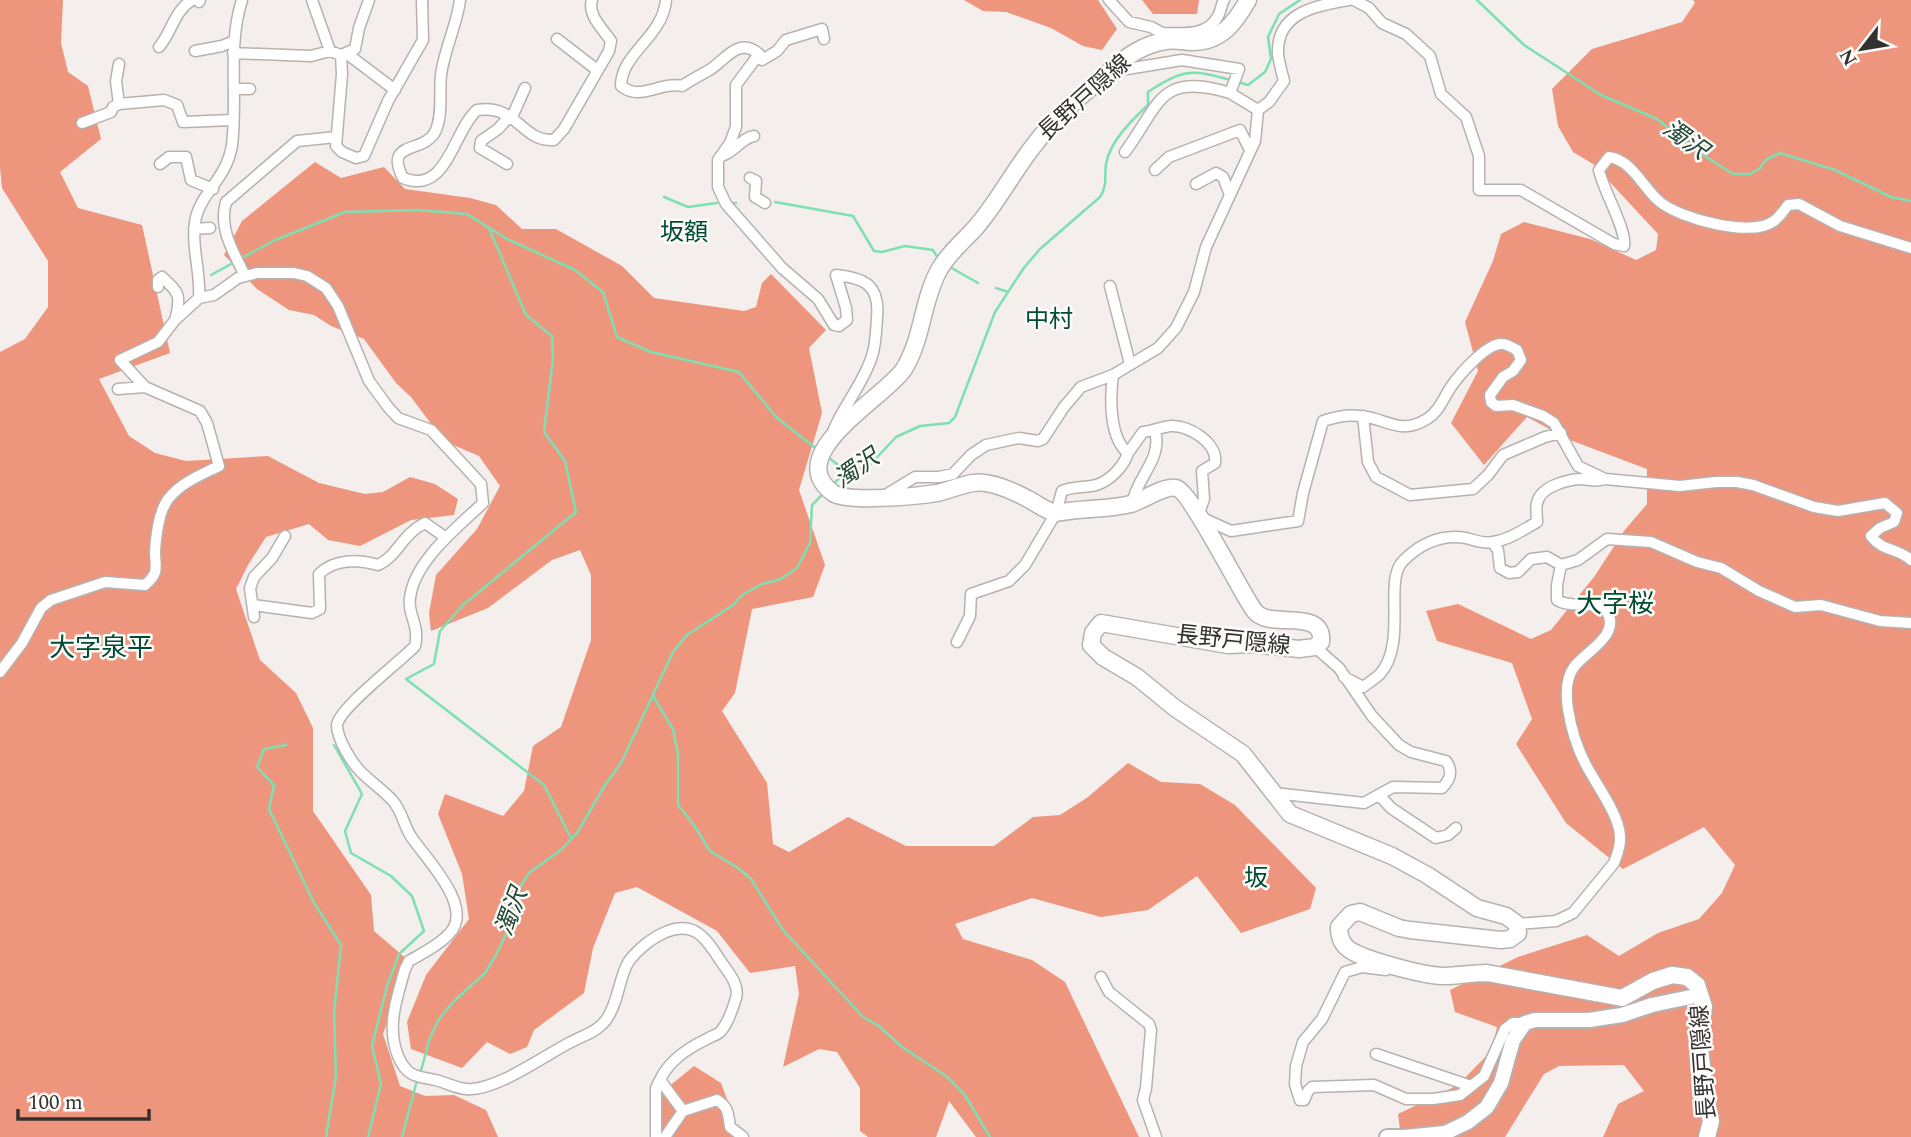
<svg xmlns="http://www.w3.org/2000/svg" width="1911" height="1137" font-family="Spectral,'Noto Sans JP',serif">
  <rect width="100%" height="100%" fill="#f4eeec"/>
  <path fill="#ee957d" d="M0,0H63L61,43L68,72L88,86L101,139L60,172L78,208L142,225L170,353L99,379L129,436L155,453L186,461L268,456L319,483L365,494L383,492L410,477L435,484L458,499L454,515L411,520L360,546L328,540L309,524L266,537L248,565L236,589L260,660L296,693L313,728V811L371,895L374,931L409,961L383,1034L400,1086L425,1096L454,1095L486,1110L498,1137H0V352L25,339L48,307V261L2,188L0,167Z
    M964,0H1098L1117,29L1102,50L1083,46L1051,28L1006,12L983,11Z
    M1142,0H1199L1197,14H1153Z
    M1693,0H1911V1137H1603L1618,1104L1644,1091L1624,1065L1559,1066L1544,1074L1505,1137H1401L1398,1114L1458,1085L1492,1050L1497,1027L1455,1012L1450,990L1518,957L1587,935L1619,956L1658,933L1699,919L1722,893L1735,865L1704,827L1623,869L1566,823L1516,744L1532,719L1512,663L1437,641L1426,611L1458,604L1531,639L1551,630L1594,577L1624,531L1647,504V469L1570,440L1527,417L1484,465L1451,423L1478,371L1465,322L1493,261L1501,234L1524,222L1590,239L1636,260L1656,250L1658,234L1593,164L1573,152L1558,126L1552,89L1592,49L1682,22L1695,3Z
    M315,162L341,178L384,167L405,189L470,198L496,205L522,229H556L622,266L654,298L744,311L756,307L762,283L771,274L826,330L809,348L822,413L799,490L825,565L813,597L752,609L735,693L722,711L767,783L773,844L789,852L848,817L906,846H994L1033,817L1060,815L1088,797L1128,763L1161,782L1200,784L1235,805L1316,888L1310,909L1241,933L1197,876L1148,910L1101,917L1032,898L955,924L963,939L1032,960L1065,982L1139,1137H976L949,1101L936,1137H868L860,1131V1088L837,1052L819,1049L783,1067L799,994L795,966L750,973L717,931L637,887L615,893L593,948L584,993L534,1030L527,1047L510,1054L487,1042L462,1068L411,1049L407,1022L426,975L469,919L462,874L438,814L445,794L503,816L524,791L533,746L561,727L591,640V575L580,550L552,560L488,608L431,631L429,613L436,575L477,529L500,486L479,456L444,441L411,397L396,383L364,339L331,326L314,315L289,310L257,289L224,255L242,221Z
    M694,1066L721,1083L738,1129L736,1137H663L653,1117L661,1093Z"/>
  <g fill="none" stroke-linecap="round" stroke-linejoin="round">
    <path stroke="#7de0b3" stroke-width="2.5" d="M1477,0L1524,45L1601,95L1657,119L1697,151L1733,174H1750L1759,169L1767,159L1780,153L1835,170L1891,197L1911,201
      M1238,82L1248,85L1265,72L1271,59L1268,37L1279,14L1300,0
      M664,197L688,207L717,203
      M775,202L853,216L874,251L882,252L905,246L933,250L939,260
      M734,203H736
      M489,228L526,315L552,336L553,359L544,432L565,461L576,512L463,605L440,631L434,664L406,679L544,785L571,838
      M948,266L978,283
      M211,275L273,241L345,212L418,210L467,214L507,239L575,270L603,292L617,337L651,352L739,372L777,418L818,450
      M996,288L1008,292
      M829,458L846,471
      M832,485L847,471L868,467L896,437L920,426L949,423L955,417L995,312L1023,269L1040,249L1100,197C1108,184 1104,178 1106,164C1110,141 1131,121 1148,105V92C1183,69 1191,69 1231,80
      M653,696L673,729L678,754V805L694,825L710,851L738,868L751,879L783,930L863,1017L879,1026L902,1047L946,1076L965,1095L990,1137
      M286,745L264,749L257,767L274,785L269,809L314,903L341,945L334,1013L336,1076L326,1137
      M334,745L362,794L345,831L351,853L391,876L412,896L424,931L399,954L387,986L372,1046L381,1084L368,1137
      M420,1074L430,1038L439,1019L453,1002L485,973L496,955L508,930L518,890L529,873L562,849L577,833L605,785L621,763L673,652L687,635L733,605L742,595L762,584L781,579L797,568L810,543L812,505L825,492
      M402,1137L417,1080"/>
    <g stroke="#b7b1b0" stroke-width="13">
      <path id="street" d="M312,0L330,51L341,55L342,74L336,146L342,152L356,158L364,156L388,101L423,40L422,0
        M460,0C457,25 444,50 441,75C439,92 443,113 436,130C425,155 383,139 403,178C447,196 453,131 477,110C518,104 521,142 554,140L564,129L609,51L611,41C603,29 587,15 592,0
        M666,0C663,37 621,53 621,86C641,102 660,81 682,86C691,80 701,75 711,69C727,58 739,37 759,54L736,85V127L730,143L718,160V187L726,204L782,268L818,299L834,325L839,326L847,320L846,308L836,275C866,278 880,286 877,318C876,331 876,344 872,356C864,382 845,404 834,429
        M1109,0L1129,22L1151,27L1162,33
        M1354,0L1369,8L1382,23L1406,34L1430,56L1441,94L1466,117L1479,156V190H1521L1614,244L1624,246C1627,230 1603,190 1599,170L1609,157C1632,160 1643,188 1660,202C1681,219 1752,238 1774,221C1780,217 1784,210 1788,205L1799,204L1840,226L1911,248
        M199,2L200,0
        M557,39L597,70
        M1161,42L1162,33C1181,33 1208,37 1218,16C1221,11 1221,5 1224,0
        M159,47C172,32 174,11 192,0
        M195,51L222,46L234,41
        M233,53L311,56L330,51
        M346,53L395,90
        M759,54L762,60L777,51L786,40L822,29L824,39
        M341,55L355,49L359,28L369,0
        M119,64L116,81L119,104L164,100L177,105L183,122L233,120
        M1115,67L1127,69L1182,60L1239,69L1230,93L1258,110
        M234,89H250
        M512,117L525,88
        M82,123L111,112L113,107L119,104
        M1125,152C1161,103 1159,72 1230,93
        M724,155C736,150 742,138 754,136
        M160,164L169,157H186L191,180L213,189
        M507,164L480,148L481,141L498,129L510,116
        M1155,170L1169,157L1240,130L1250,150
        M750,178L756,181L755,197L765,203
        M1196,184L1216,173L1223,177L1230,195
        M194,229L210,228
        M245,276C234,252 218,229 226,202L297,141L336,137
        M1110,286L1130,364
        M158,287V280L162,277C179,293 181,294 176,317
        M199,298C201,271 190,244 196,217C202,192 227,178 232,145C238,97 227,47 242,0
        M1113,375C1110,397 1109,438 1128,453L1143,432C1152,431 1162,427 1171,426C1189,425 1218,443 1215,463L1202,471L1204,499L1198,516L1231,531L1298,521L1303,493L1323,421C1335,417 1347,414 1360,416C1387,418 1399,436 1427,419C1440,411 1444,396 1453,384C1461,373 1487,343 1502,344C1507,344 1513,348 1517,350L1521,360L1513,371L1503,377L1490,395L1491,402L1496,406L1513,405L1543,416L1554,423L1578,466L1605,479
        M118,389L145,387
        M1363,416L1368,462L1376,477L1410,495L1473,489L1488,475L1503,455L1545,437L1561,433
        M884,496L915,477H939L953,474L971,455L986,445L1019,438L1038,441L1043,439L1064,407L1081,387L1113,375L1158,348L1176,328L1194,292L1206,247L1255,141L1258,110L1269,102L1284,81C1282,73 1279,63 1278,54C1276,13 1316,5 1349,0
        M1132,504C1136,478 1163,459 1155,431
        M1492,542L1498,550L1500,568L1509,573L1518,572L1531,559L1547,557L1561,565L1557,585V600C1570,609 1600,600 1607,612C1621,635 1585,652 1574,667C1566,678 1566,696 1568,709C1571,728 1577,748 1586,765C1596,784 1620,816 1620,837C1621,846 1617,855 1614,863L1573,913L1556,921L1517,924
        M1561,565L1578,560L1607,539L1651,542L1697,562L1721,568L1759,591L1795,607L1821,605L1880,621L1911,623
        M253,605L312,613L320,609L319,574C334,559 358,559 378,565C397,557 402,534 425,523L445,537
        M254,617L250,588L254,577L272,558L285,536
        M957,642L970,616L971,594L1009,581L1025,565L1056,513L1062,491C1074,486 1085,488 1096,485C1110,481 1124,466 1128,453
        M0,672L22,643L41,608L51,600L105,582L145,585C160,572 155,568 155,551C156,536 159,510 169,498C182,482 201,475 219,466L207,423L200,411L145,387L120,360L158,342L175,320L199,298L214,295L238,278L257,273H294L307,276L326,288L338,306L369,381L388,407L398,418L431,430L481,484L483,503C458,527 414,561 410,598C407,614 420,625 415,646C401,661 339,708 337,725C337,739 352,763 361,772C371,782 383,790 393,801C402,811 404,827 412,838C428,861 475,908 449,934C438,946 423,953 409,961L405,969C397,998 386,1026 398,1056C407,1077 416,1076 435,1080C445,1082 455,1088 466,1089C495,1092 545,1055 571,1042C584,1035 597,1032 606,1020C619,1002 619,976 629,961C638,949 653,937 666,932C695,920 706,939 720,960C727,971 740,984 736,998C733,1008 728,1023 721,1031C718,1035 711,1036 707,1039C688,1048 669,1060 660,1080L683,1111
        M1344,677L1363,687C1368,683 1375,679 1380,674C1408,642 1383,581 1403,561C1421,543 1442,534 1466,538C1474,540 1484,544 1493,542C1508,540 1523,530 1537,522C1537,516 1535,506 1538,500C1543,486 1569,479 1582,479C1591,480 1597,482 1605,479L1680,486L1716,482H1737L1753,485L1814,507L1838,511L1885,503L1897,513L1894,522L1880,528L1871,536C1883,552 1896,547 1911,560
        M1274,793L1364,803L1393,787L1442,788C1451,779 1453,771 1446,761L1411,752L1399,745L1372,716L1339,668L1315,647
        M1379,795L1391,808L1436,838L1448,835L1456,828
        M1386,970L1362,967L1345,972L1322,1019L1303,1042L1296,1066L1295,1084L1300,1100H1304L1308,1091L1312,1087L1374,1085L1406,1099H1433L1460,1095L1484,1076L1505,1029L1513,1023H1525
        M1101,977L1109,992L1149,1024L1151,1030L1146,1088L1143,1100L1156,1137
        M1376,1054L1471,1086
        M656,1137V1088L660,1080
        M665,1137L683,1111L717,1100C729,1107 728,1115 730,1127L743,1137"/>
    </g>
    <g stroke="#b7b1b0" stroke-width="18">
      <path id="secondary" d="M1387,1137H1405
        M1405,1137L1445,1133L1468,1122L1487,1107L1501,1083L1513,1040L1525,1023L1535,1020H1589L1622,1015L1652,1005L1700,995"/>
    </g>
    <g stroke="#b7b1b0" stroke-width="19">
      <path id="primary" d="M1248,0C1235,23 1221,42 1192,42C1183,42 1175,39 1166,41C1144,44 1127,56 1111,70C1085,93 1055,116 1035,144C1014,170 999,200 977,226C964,241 949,252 939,270C922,301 923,338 904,369C886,397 780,454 833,493C846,503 919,496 937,493C949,490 961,485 973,483C990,480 1013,491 1028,499C1038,504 1045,511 1056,513C1081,508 1107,510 1131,504C1142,501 1165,485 1176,488C1190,491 1238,586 1250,604C1253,609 1256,614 1261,616C1279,626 1324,610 1321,642L1315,647L1299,649L1252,644L1228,645L1101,623L1093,633L1091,645L1103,657L1137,677L1175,708L1243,754L1290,814L1392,856L1427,875L1477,908L1506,916L1517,924L1518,933L1510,939L1501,940L1410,930L1399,928L1360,912L1351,914L1339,927C1339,936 1342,945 1350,950C1365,960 1425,976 1444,976C1458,976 1472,973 1487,973L1622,998L1653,981L1672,975L1687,977L1697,985L1704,1007L1699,1040L1706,1100L1711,1121L1707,1137"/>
    </g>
    <use href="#street" stroke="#fff" stroke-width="10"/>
    <use href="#secondary" stroke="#fff" stroke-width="14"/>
    <use href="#primary" stroke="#fff" stroke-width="16"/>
  </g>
  <g text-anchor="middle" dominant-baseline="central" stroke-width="5" stroke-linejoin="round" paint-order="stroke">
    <g font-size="23" fill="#343231" stroke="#fefcfb">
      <text transform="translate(1085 98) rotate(-42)">長野戸隠線</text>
      <text transform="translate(1233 641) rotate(6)">長野戸隠線</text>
      <text transform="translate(1704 1062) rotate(-94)">長野戸隠線</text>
    </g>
    <g font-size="24" font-style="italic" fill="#204a37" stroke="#fefcfb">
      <text transform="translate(1685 140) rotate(36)">濁沢</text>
      <text transform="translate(857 469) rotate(-35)">濁沢</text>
      <text transform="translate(512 912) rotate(-69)">濁沢</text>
    </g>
    <g font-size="24" fill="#004c32" stroke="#fefcfb">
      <text x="684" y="233">坂額</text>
      <text x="1049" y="320">中村</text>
      <text x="1256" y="879">坂</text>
    </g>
    <g font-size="26" fill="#004c32" stroke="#fefcfb">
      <text x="1615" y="604">大字桜</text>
      <text x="101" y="648">大字泉平</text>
    </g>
  </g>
  <g transform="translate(1862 49) rotate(239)" stroke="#fefcfb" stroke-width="5" paint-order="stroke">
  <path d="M0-5L12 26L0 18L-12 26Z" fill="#343231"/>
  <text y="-10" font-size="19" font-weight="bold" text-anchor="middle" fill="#343231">N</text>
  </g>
  <path d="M18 1109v10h131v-10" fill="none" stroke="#343231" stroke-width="3.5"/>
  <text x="28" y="1109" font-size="21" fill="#343231" stroke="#fefcfb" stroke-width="5" paint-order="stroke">100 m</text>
</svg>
